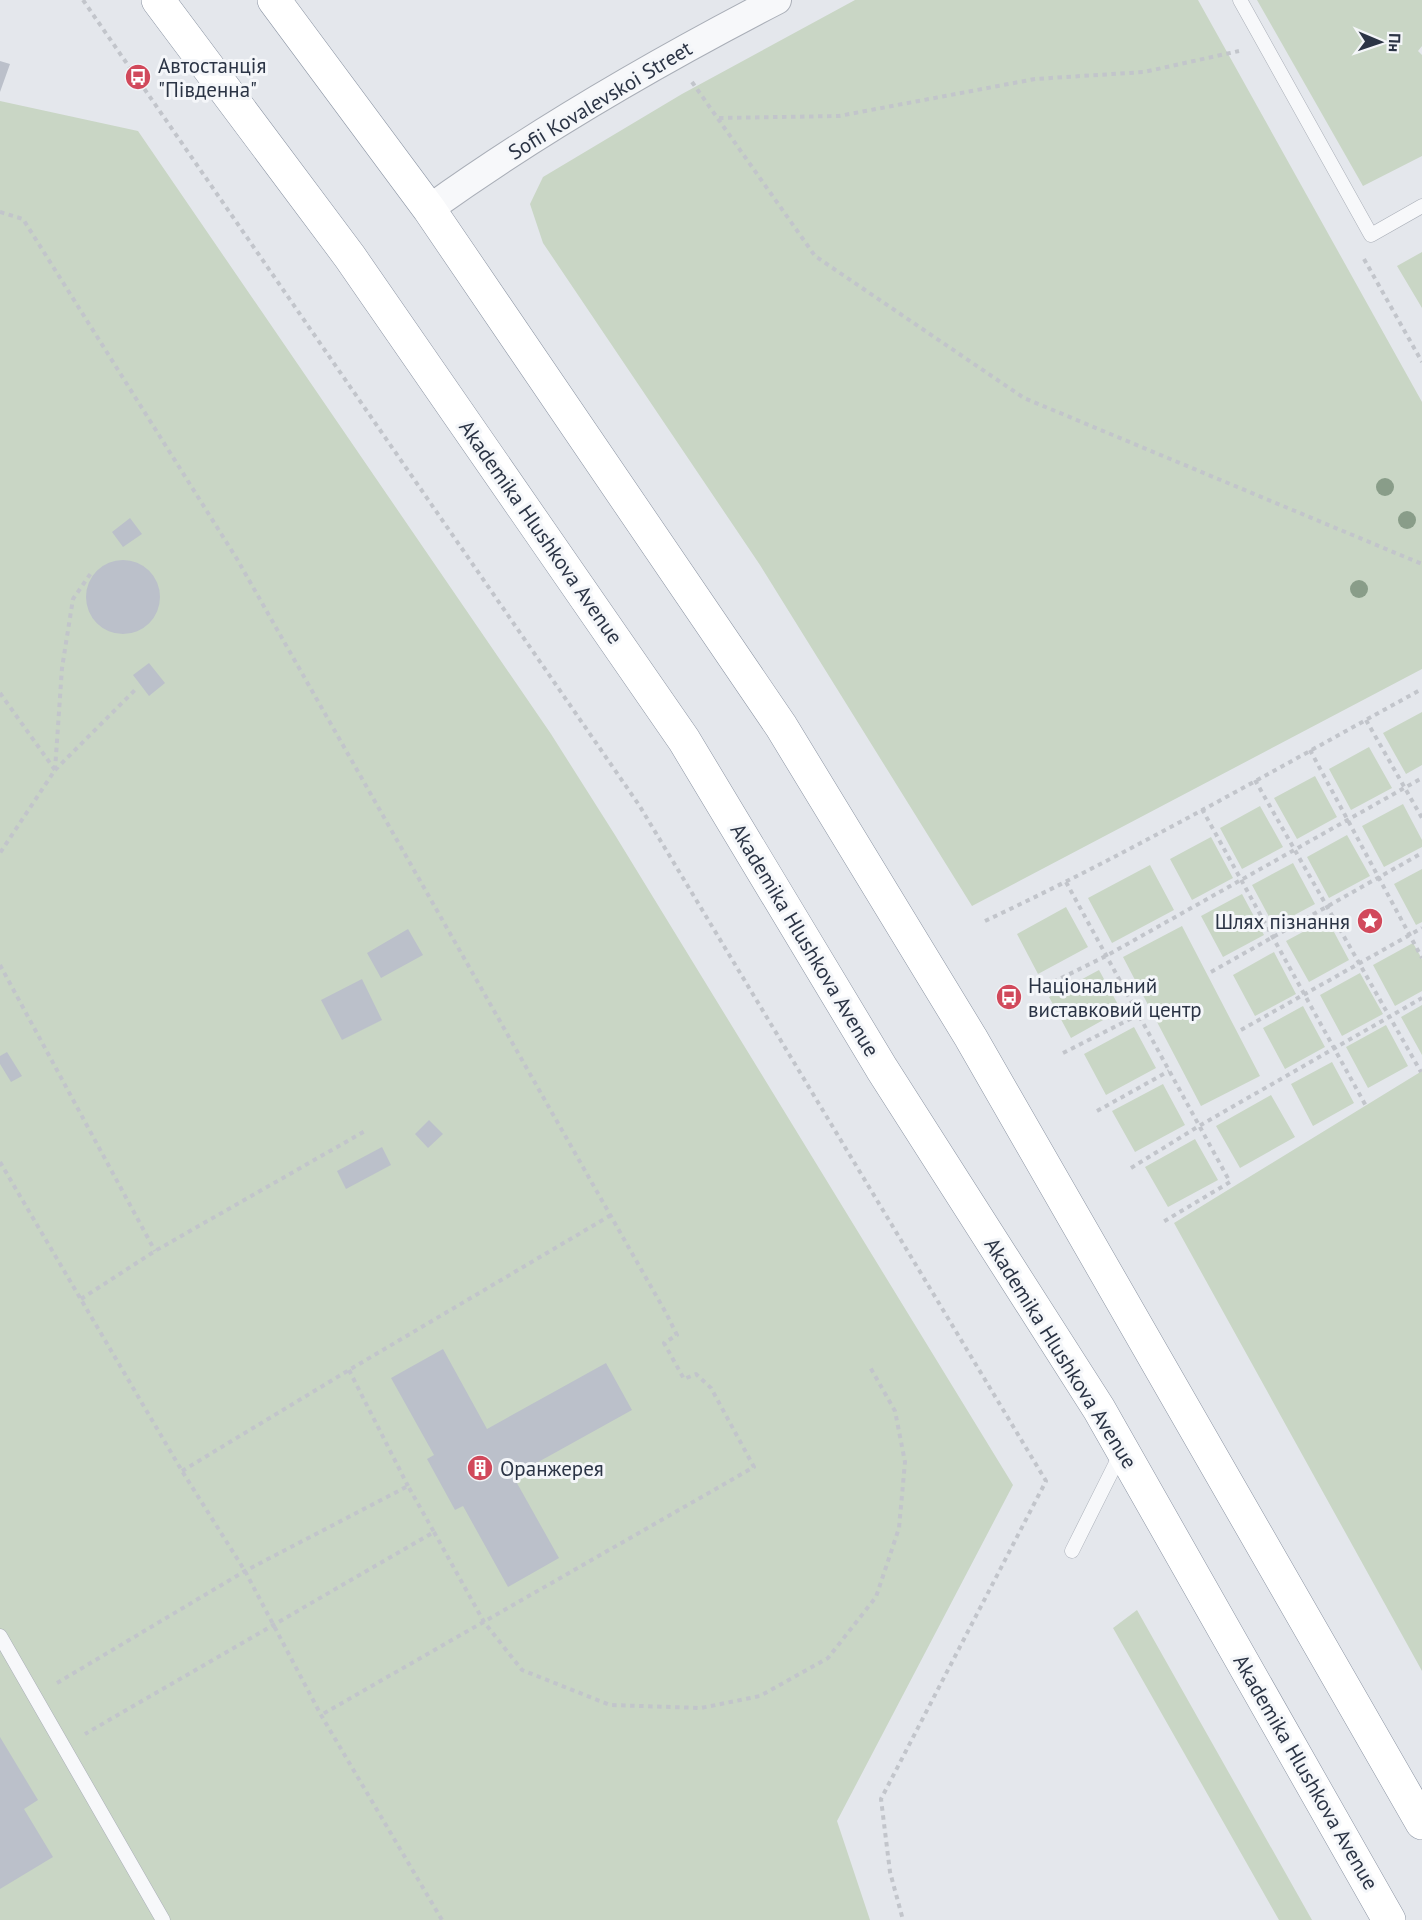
<svg xmlns="http://www.w3.org/2000/svg" width="1422" height="1920" font-family="'PT Sans',sans-serif">
  <rect width="100%" height="100%" fill="#e4e7ec"/>
  <path fill="#c9d6c5" d="M855,0H1198L1422,402V669L972,906L760,565L543,243L530,204L543,177L682,94Z
    M1257,0H1422V46L1418,51L1422,55V156L1363,186Z
    M0,101L138,131L551,734L615,835L1013,1485L837,1821L870,1920H0Z
    M1422,252V308L1397,266Z
    M1422,712V765L1406,774L1383,733Z
    M1369,747L1392,788L1351,810L1329,769Z
    M1315,776L1337,817L1297,839L1274,798Z
    M1403,804L1422,840V847L1384,867L1362,826Z
    M1260,806L1283,847L1242,869L1220,828Z
    M1347,835L1370,876L1329,898L1307,857Z
    M1211,837L1233,878L1192,900L1170,859Z
    M1293,863L1315,904L1274,926L1252,885Z
    M1150,865L1174,910L1112,943L1088,898Z
    M1422,869V922L1416,925L1394,884Z
    M1242,894L1264,935L1223,957L1201,916Z
    M1066,907L1088,947L1038,974L1017,934Z
    M1327,919L1349,960L1309,982L1286,941Z
    M1182,926L1260,1076L1201,1106L1123,957Z
    M1413,943L1422,959V991L1395,1006L1373,965Z
    M1274,952L1296,994L1255,1016L1233,975Z
    M1099,970L1121,1010L1071,1038L1049,997Z
    M1360,973L1383,1014L1342,1036L1320,995Z
    M1422,1005V1055L1401,1017Z
    M1303,1006L1325,1047L1285,1069L1263,1028Z
    M1386,1025L1408,1066L1368,1088L1346,1047Z
    M1134,1027L1156,1068L1106,1095L1084,1054Z
    M1332,1062L1354,1103L1313,1126L1291,1084Z
    M1422,1071V1671L1174,1223Z
    M1163,1084L1185,1125L1135,1152L1112,1111Z
    M1271,1095L1295,1137L1240,1168L1216,1126Z
    M1195,1139L1218,1180L1168,1207L1145,1167Z
    M1137,1610L1312,1920H1279L1113,1628Z"/>
  <path fill="#bbc0ca" d="M0,61L10,64L0,92Z
    M130,518L142,534L123,547L112,532Z
    M86 597a37 37 0 1 1 74 0a37 37 0 1 1-74 0Z
    M149,663L165,683L149,696L133,675Z
    M408,929L423,955L381,978L367,953Z
    M362,979L382,1020L342,1040L321,1000Z
    M7,1052L22,1076L11,1082L0,1064V1056Z
    M429,1120L443,1134L428,1148L415,1134Z
    M382,1147L391,1165L346,1189L337,1171Z
    M443,1349L487,1429L606,1363L632,1410L513,1476L559,1558L508,1587L463,1506L455,1510L427,1459L434,1455L391,1378Z
    M0,1737L38,1800L24,1809L53,1857L0,1889Z"/>
  <g fill="none" stroke-linecap="round" stroke-linejoin="round">
    <g stroke="#a9aeb7" stroke-width="15">
      <path id="lane" d="M1240,0L1371,235L1422,206
        M1072,1551L1122,1451
        M0,1636L163,1920"/>
    </g>
    <g stroke="#a9aeb7" stroke-width="30">
      <path id="street" d="M429,209C539,130 657,62 777,0"/>
    </g>
    <g stroke="#8b94a3" stroke-width="34">
      <path id="highway" d="M158,0L350,257L684,740L882,1069L1099,1409L1389,1920
        M274,0L429,209L781,726L971,1038L1422,1823"/>
    </g>
    <path stroke="#c2c5cb" stroke-width="4" stroke-dasharray="4.5 4.5" stroke-linecap="butt" d="M83,0L639,805L1046,1481L881,1799L890,1872L903,1920
      M692,82L815,256L1024,398L1422,564
      M719,118L839,116L1035,79L1144,72L1239,51
      M0,212L23,219L237,559L666,1313L677,1335L664,1343L684,1379L696,1374L711,1388L754,1467L321,1715
      M1364,259L1422,362
      M0,693L55,770L0,853
      M1366,720L1422,818
      M1310,750L1422,958
      M55,770L62,668L73,599L91,573
      M55,770L136,689
      M1255,780L1421,1072
      M1202,809L1366,1106
      M1066,882L1230,1182L1163,1222
      M985,921C1134,851 1278,768 1422,689
      M0,965L155,1251
      M1211,972L1422,853
      M1029,994L1106,956L1422,778
      M1241,1030L1422,928
      M1063,1053L1138,1015
      M1097,1111L1169,1071
      M0,1162L182,1471L245,1571L321,1715L442,1920
      M1131,1168L1199,1126L1422,998
      M81,1299L155,1251L365,1131
      M349,1370L408,1486
      M182,1471L349,1370L611,1215
      M434,1532L484,1622L522,1670L610,1705L701,1708L760,1696L828,1658L876,1597L899,1528L905,1462L895,1411L870,1367
      M57,1683L245,1571L408,1486L434,1532L85,1734"/>
    <use href="#lane" stroke="#f7f8fa" stroke-width="14"/>
    <use href="#street" stroke="#f7f8fa" stroke-width="28"/>
    <use href="#highway" stroke="#fff" stroke-width="33"/>
  </g>
  <g fill="#899d89">
    <circle cx="1385" cy="487" r="9"/>
    <circle cx="1407" cy="520" r="9"/>
    <circle cx="1359" cy="589" r="9"/>
  </g>
  <defs>
    <g id="bus-disc" transform="scale(1.35)"><circle r="9.5" fill="#d1495b" stroke="#f4f6f9"/><path d="M-5-6H5V4H4V6H2V4H-2V6H-4V4H-5ZM-3.5-4V0h7V-4ZM-3.5 1.2v1.5H-2V1.2ZM2 1.2v1.5H3.5V1.2Z" fill="#fff"/></g>
    <g id="sight-disc" transform="scale(1.35)"><circle r="9.5" fill="#d1495b" stroke="#f4f6f9"/><path d="M0-6L1.8-2.2L6-1.7L2.9 1.2L3.7 5.4L0 3.3L-3.7 5.4L-2.9 1.2L-6-1.7L-1.8-2.2Z" fill="#fff"/></g>
    <g id="building-disc" transform="scale(1.35)"><circle r="9.5" fill="#d1495b" stroke="#f4f6f9"/><path d="M-4-6H4V6H1V3H-1V6H-4ZM-2.5-4.3h1.7v1.8h-1.7ZM.8-4.3h1.7v1.8H.8ZM-2.5-1h1.7V.8h-1.7ZM.8-1h1.7V.8H.8Z" fill="#fff"/></g>
  </defs>
  <g fill-rule="evenodd">
    <use href="#bus-disc" x="138" y="77"/>
    <use href="#sight-disc" x="1370" y="921"/>
    <use href="#bus-disc" x="1009" y="997"/>
    <use href="#building-disc" x="480" y="1468"/>
  </g>
  <g text-anchor="middle" dominant-baseline="central" stroke-width="6" stroke-linejoin="round" paint-order="stroke">
    <g font-size="21" fill="#2b3445" stroke="#f4f6f9" text-anchor="start">
      <text x="158" y="65">Автостанція<tspan x="158" dy="24">"Південна"</tspan></text>
      <text x="1350" y="921" text-anchor="end">Шлях пізнання</text>
      <text x="1028" y="985">Національний<tspan x="1028" dy="24">виставковий центр</tspan></text>
      <text x="500" y="1468">Оранжерея</text>
    </g>
    <g font-size="21" fill="#2b3445" stroke="#f4f6f9">
      <text transform="translate(600 100) rotate(-31)">Sofii Kovalevskoi Street</text>
      <text transform="translate(541 532) rotate(55)">Akademika Hlushkova Avenue</text>
      <text transform="translate(805 940) rotate(59)">Akademika Hlushkova Avenue</text>
      <text transform="translate(1061 1353) rotate(58)">Akademika Hlushkova Avenue</text>
      <text transform="translate(1306 1772) rotate(60)">Akademika Hlushkova Avenue</text>
    </g>
  </g>
  <g transform="translate(1380 42) rotate(92)" stroke="#f4f6f9" stroke-width="4.5" paint-order="stroke">
  <path d="M0-4.5L10 22L0 15L-10 22Z" fill="#2b3445"/>
  <text y="-9" font-size="16" font-weight="bold" text-anchor="middle" fill="#2b3445">Пн</text>
  </g>
</svg>
